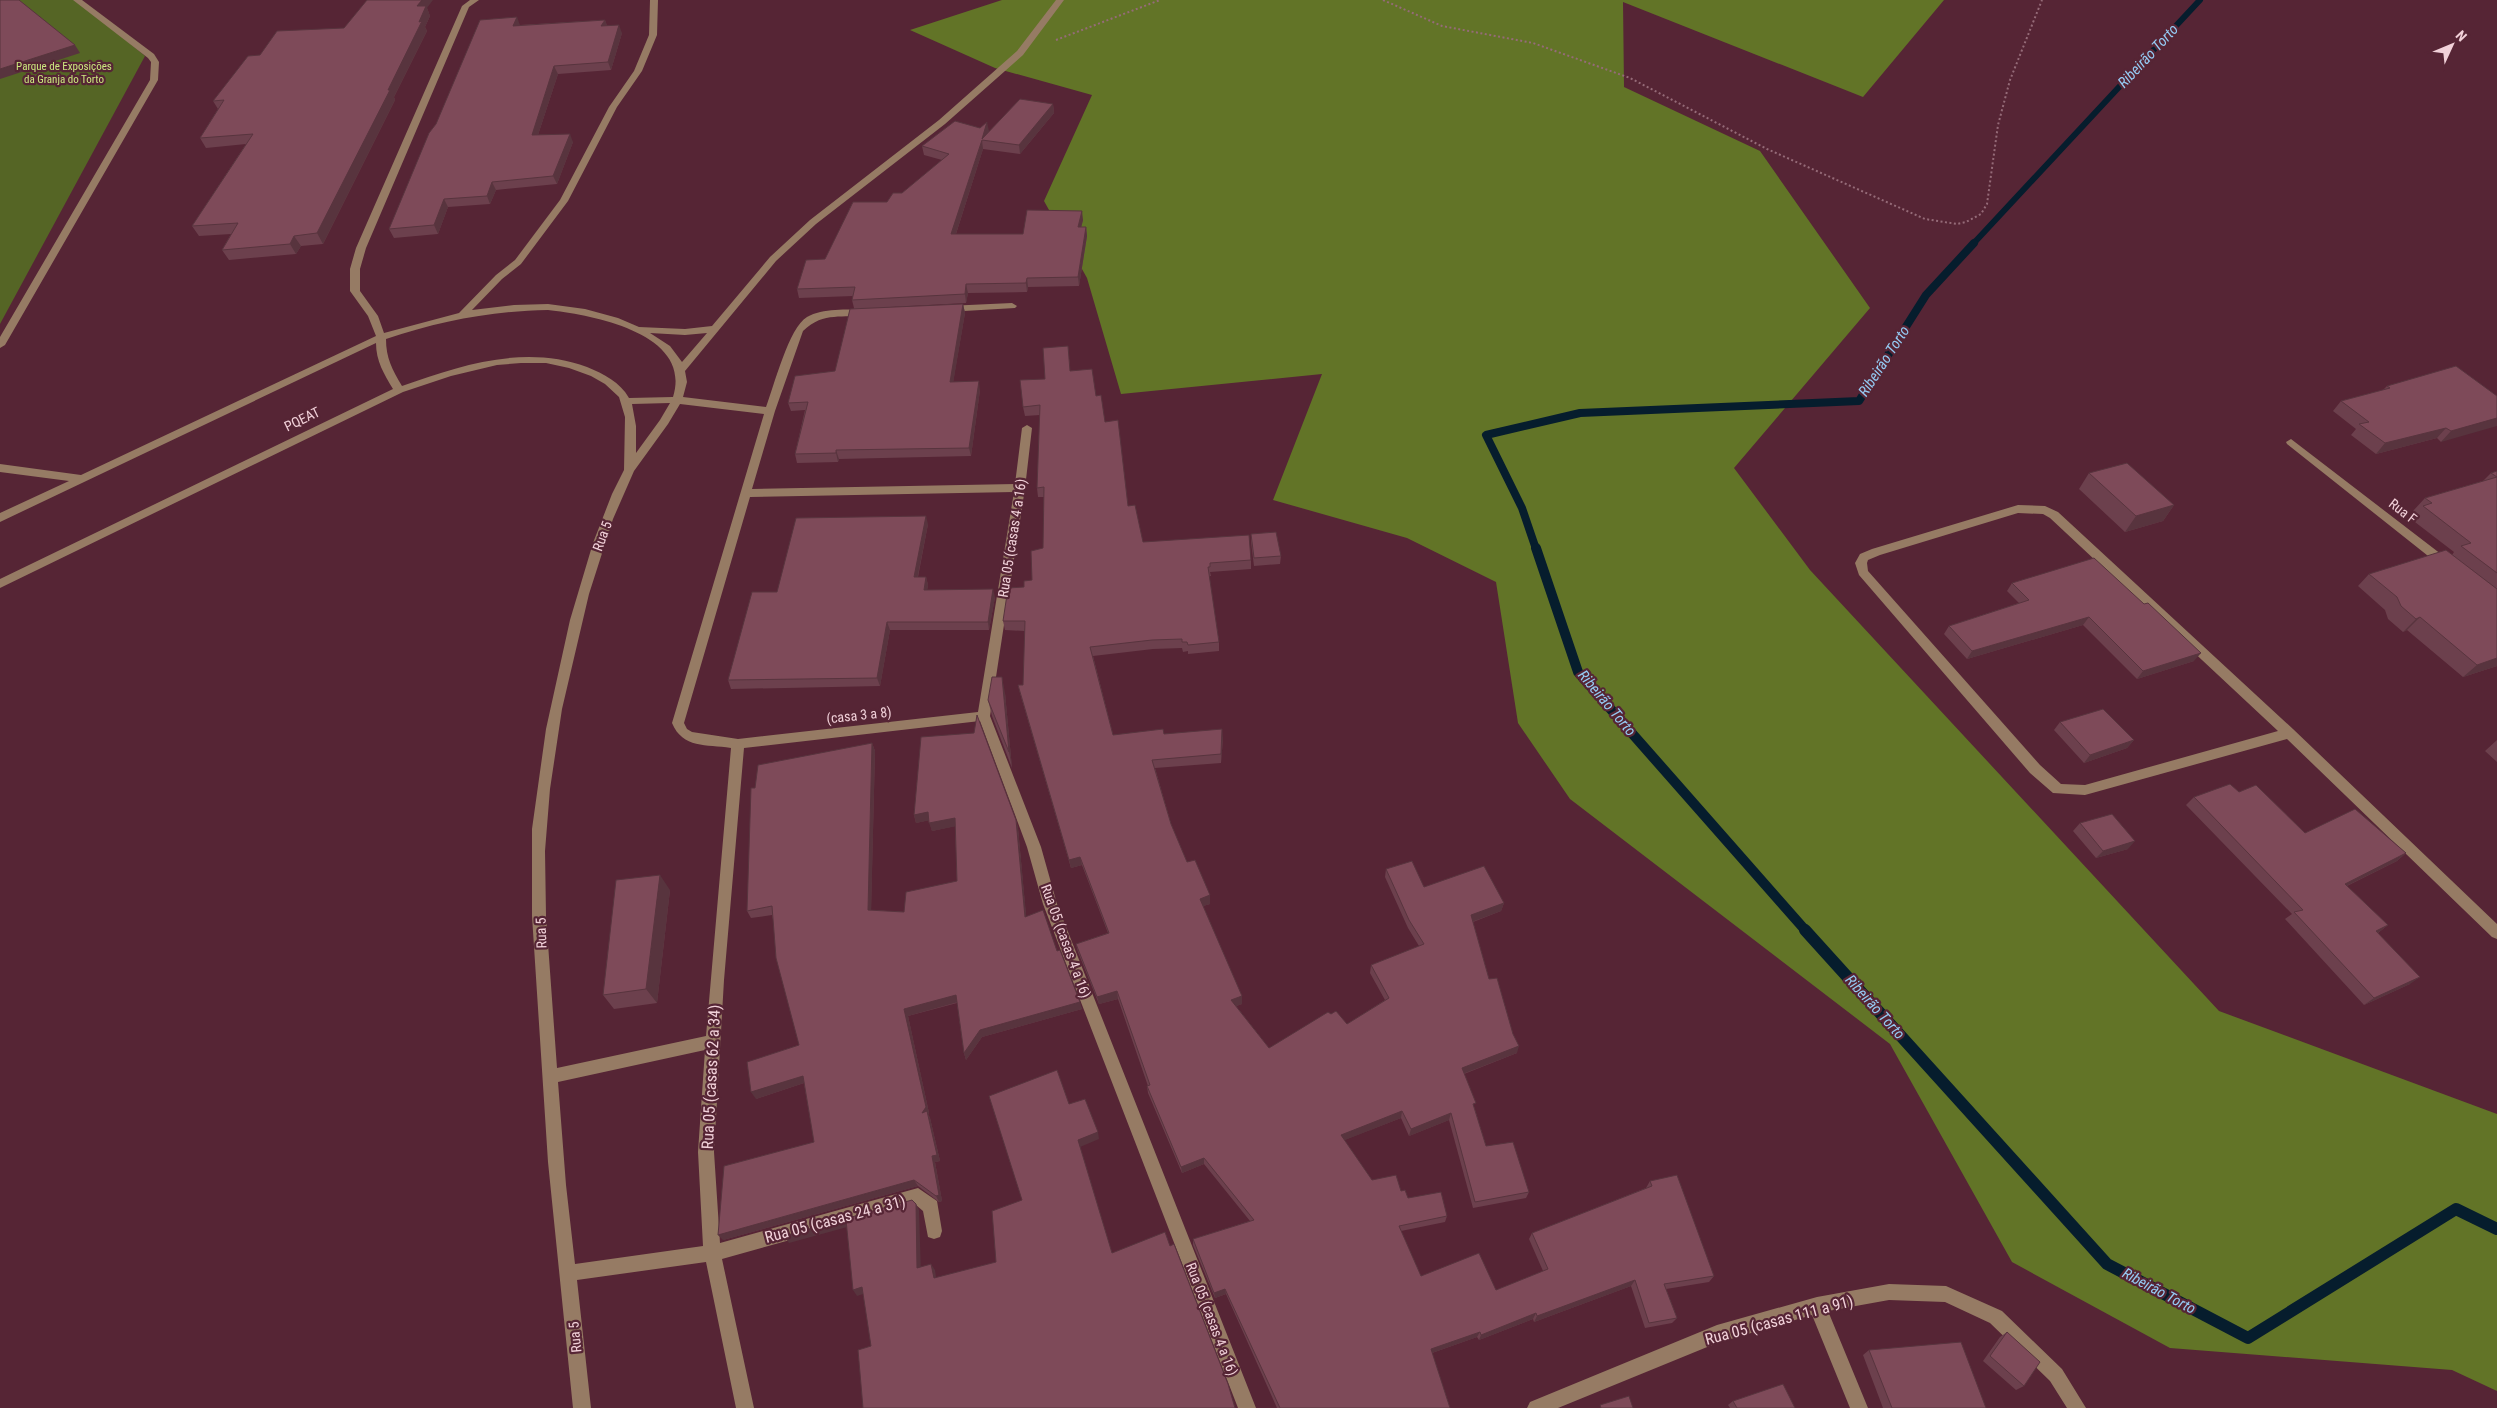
<svg xmlns="http://www.w3.org/2000/svg" width="2497" height="1408" font-family="'Roboto Condensed',sans-serif">
  <rect width="100%" height="100%" fill="#562535"/>
  <path fill="#556525" d="M0,0H78L145,56L0,324Z"/>
  <path fill="#627427" d="M1002,0H1944L1863,97L1623,2L1624,87L1760,151L1870,308L1734,468L1810,570L2219,1011L2497,1114V1391L2452,1370L2170,1348L2012,1262L1890,1044L1570,799L1518,723L1496,582L1407,538L1273,500L1322,374L1121,394L1087,278L1044,201L1092,95L995,68L910,30Z"/>
  <g fill="none" stroke-linecap="round" stroke-linejoin="round">
    <path stroke="#061d2d" stroke-width="6" d="M1973,244L2200,0"/>
    <path stroke="#061d2d" stroke-width="8" d="M1536,549L1522,508L1486,435L1580,413L1859,401L1926,295L1974,243"/>
    <path stroke="#061d2d" stroke-width="10" d="M1536,548L1578,672L1806,931"/>
    <path stroke="#061d2d" stroke-width="12" d="M1805,930L2107,1264L2248,1338L2456,1209L2497,1229"/>
    <path stroke="#956b78" stroke-width="2" stroke-dasharray="2 2.5" stroke-linecap="butt" d="M1383,0L1442,26L1533,43L1630,78L1767,149L1925,219L1957,224L1966,222L1981,214L1987,204L1998,125L2010,80L2042,0
      M1056,40L1160,0"/>
    <path fill="#967b64" fill-rule="evenodd" d="M73,0H82L154,54L159,62L158,80L5,345L0,348V337L150,80L151,62L148,58Z
      M470,0H479L469,7L366,248L360,269V291L378,316L384,333L459,313L496,275L515,260L560,200L609,107L634,71L649,35L650,0H658L657,35L642,71L617,107L568,201L521,264L502,279L472,310L514,305L548,304L585,309L618,318L639,327L685,329L712,326L770,257L810,220L939,120L1017,51L1056,0H1064L1023,55L945,124L816,224L776,261L685,371L687,382L683,397L766,407C774,386 789,327 807,317C823,308 847,310 865,309L870,312L868,314C842,320 825,310 803,331L775,411L752,489L1015,484L1022,428L1027,425L1032,428L1025,488L990,716L1041,847L1057,904L1256,1408H1238L1043,904L1027,847L980,721L744,748L724,980L714,1152L720,1243L918,1188L937,1201L942,1231L940,1237L934,1239L928,1237L923,1211L916,1205L722,1259L754,1408H736L706,1262L577,1280L591,1408H573L548,1162L532,916V829L546,729L570,620L593,543L612,494L624,470L625,417L619,397L605,384L591,376L569,368L546,363H521L497,365L451,376L403,392L0,588V579L393,389C384,374 376,361 376,343L0,522V513L69,481L0,472V464L81,475L376,336L368,316L350,291V269L356,248L462,6ZM548,310C592,315 693,333 673,397L629,398C620,382 604,374 587,367C525,344 461,365 402,386C392,369 386,358 386,339C440,321 492,311 548,310ZM650,333L685,335L707,333L682,362L670,346ZM670,403L660,420L636,453V426L632,404ZM680,404L764,414L672,723C683,749 706,744 731,748L706,1036L557,1068L546,916L545,851L550,789L562,709L589,594L613,519L634,471L668,424ZM1014,492L978,712L738,739L692,732L687,729L684,723L750,497ZM705,1050L698,1152L703,1246L575,1264L566,1185L558,1082Z
      M1012,303L1017,306L1015,308L947,312L942,309L947,306Z
      M2291,439L2450,561L2452,564L2450,567H2442L2287,444L2286,442Z
      M2018,505L2045,506L2058,512L2293,729L2497,924V939L2492,937L2287,739L2085,795L2053,793L2030,773L1859,575L1855,563L1860,554L1872,549ZM2018,513L2043,514L2050,518L2278,731L2085,785L2061,784L2040,765L1868,571L1867,563L1868,560L1880,555Z
      M1889,1284L1946,1286L2002,1311L2062,1369L2086,1408H2067L2050,1381L1990,1323L1945,1302L1889,1300L1828,1311L1868,1408H1850L1812,1315L1717,1343L1558,1408H1527L1530,1402L1717,1325L1817,1297Z"/>
  </g>
  <path fill="#6c404d" d="M427,8L430,16L425,27L427,31L394,97L395,100L323,244L301,246L296,254L229,260L222,250L231,234L199,236L192,226L246,144L206,148L200,138L218,109L213,101L260,55L344,28Z
    M605,20L607,26L622,33L611,70L558,74L538,135L573,142L557,184L496,190L490,204L448,207L438,234L394,238L389,229L520,25Z
    M1053,104L1054,113L1020,154L983,149L956,234H1023L1083,220L1081,227H1086L1087,236L1079,286L1028,287L1027,292L968,293L966,303L872,308L963,304L965,313L953,382L980,390L971,456L839,459L838,462L797,463L795,454L805,410L791,411L788,403L835,371L854,308L852,300L853,296L799,298L797,289L825,259L887,202L902,193L942,160L924,155L922,146L989,131L988,133Z
    M1068,346L1070,371L1096,396L1105,422L1128,506L1143,542L1251,560V569L1210,572L1211,576H1209L1219,642V651L1188,654V651L1183,652L1182,648L1153,649L1093,656L1113,735L1164,734L1223,738L1221,763L1155,768L1171,824L1187,862L1210,904L1203,906L1242,1004L1236,1006L1269,1048L1331,1014L1347,1024L1385,1000L1370,973L1371,965L1419,946L1408,928L1385,877L1386,869L1424,887L1504,903L1501,911L1473,922L1489,979L1517,1053L1464,1074L1486,1146L1529,1192L1526,1198L1473,1208L1449,1120L1409,1136L1401,1118L1344,1140L1372,1180L1401,1191L1408,1198L1447,1216L1445,1222L1401,1231L1421,1276L1496,1290L1543,1271L1529,1239L1532,1233L1646,1188L1650,1181L1714,1276L1709,1282L1666,1289L1677,1318L1672,1323L1645,1328L1631,1286L1534,1322L1533,1319L1479,1340L1477,1337L1432,1353L1450,1408H1277L1226,1294L1215,1298L1193,1245V1239L1250,1221L1204,1164L1182,1173L1148,1093L1147,1086H1148L1118,999L1099,1004L1078,952L1076,944L1108,933L1082,865L1071,868L1020,693L1018,685H1023L1025,631L1005,630L1003,621L1024,587L1032,580L1043,548L1044,497H1038L1037,488L1040,415L1025,416L1023,407L1045,379Z
    M2387,386L2497,396L2441,442L2437,438L2376,454L2351,435L2356,429L2333,411L2341,401L2383,390Z
    M2497,471V666L2463,677L2407,630L2403,632L2388,619L2385,610L2358,586L2369,574L2452,555L2454,552L2411,519L2416,513L2413,511L2425,498L2483,481L2491,473Z
    M2089,473L2174,505L2163,521L2125,532L2079,489Z
    M928,524L918,577H926L928,585L927,590L995,597L989,630H890L880,686L731,689L728,680L777,592Z
    M1251,534L1281,556L1280,564L1254,566L1251,542Z
    M2012,583L2194,661L2137,679L2083,625L1967,659L1944,634L1949,626L2019,603L2007,591Z
    M1005,693L1012,768L992,716L988,700Z
    M2060,722L2134,740L2127,748L2084,763L2054,730Z
    M2497,740V762L2485,751Z
    M872,743L875,751L871,910L904,912L957,881L955,826L932,831L929,820L916,823L914,815L1016,820L1018,828L1026,916L1057,951L1082,1009L982,1037L966,1060L964,1053L957,1003L908,1016L929,1113L928,1114L930,1118L940,1161L935,1162L942,1201L939,1202L918,1186L723,1240L814,1142L804,1083L756,1099L799,1045L772,915L751,918L747,911L755,788Z
    M2239,792L2305,833L2406,853L2397,861L2347,886L2388,925L2378,933L2410,984L2364,1005L2285,919L2292,914L2186,805L2194,797Z
    M2080,823L2128,849L2096,858L2073,831Z
    M670,890L657,1003L614,1009L603,995Z
    M2007,1332L2024,1386L2016,1390L1983,1361L2000,1337Z
    M1869,1350L1986,1408H1883L1863,1355Z
    M1733,1401L1795,1408H1730L1728,1405Z"/>
  <path fill="#58343e" d="M422,0H433L427,8L430,16L425,27L427,31L394,97L395,100L323,244L317,233L388,90L419,22L417,6Z
    M517,17L520,25L513,26Z
    M605,20L608,28L601,26Z
    M619,25L622,33L611,70L608,62Z
    M75,45L80,53L0,79V69Z
    M554,66L558,74L535,144L532,135Z
    M1053,104L1054,113L1020,154L1019,145Z
    M987,122L989,131L986,140L982,139Z
    M570,134L573,142L557,184L553,176Z
    M982,140L983,149L953,243L951,234Z
    M492,182L496,190L490,204L487,196Z
    M444,199L448,207L438,234L434,225Z
    M1082,211L1083,220L1079,236L1078,227Z
    M1086,227L1087,236L1079,286L1078,277Z
    M294,236L301,246L296,254L290,244Z
    M1027,278L1028,287L1027,292L1026,283Z
    M966,284L968,293L966,303L965,294Z
    M963,304L965,313L952,390L950,382Z
    M979,381L980,390L971,456L969,448Z
    M2497,418V426L2441,442L2451,431Z
    M2446,428L2437,438L2376,454L2385,443Z
    M836,450L839,459L838,462L836,453Z
    M2174,505L2163,521L2125,532L2136,516Z
    M926,516L928,524L916,585L914,577Z
    M926,577L928,585L926,598L924,590Z
    M993,589L995,597L989,630L988,622Z
    M2089,617L2083,625L1967,659L1972,651Z
    M2420,617L2407,630L2403,632L2416,619Z
    M887,622L890,630L880,686L877,678Z
    M2201,653L2194,661L2137,679L2143,671Z
    M2497,658V666L2463,677L2477,665Z
    M1002,677L1005,693L1012,768L1009,752Z
    M1222,729L1223,738L1221,763V754Z
    M2134,740L2127,748L2084,763L2090,755Z
    M872,743L875,751L871,917L868,910Z
    M928,812L931,820L916,823L914,815Z
    M955,818L957,826L932,831L929,823Z
    M1016,820L1018,828L1027,924L1025,917Z
    M2135,841L2128,849L2096,858L2103,851Z
    M2406,853L2397,861L2336,891L2345,884Z
    M1080,857L1082,865L1071,868L1069,860Z
    M660,875L670,890L657,1003L646,989Z
    M1210,895V904L1200,907V899Z
    M1504,903L1501,911L1469,923L1471,915Z
    M2388,925L2379,932L2366,938L2376,931Z
    M2420,977L2410,984L2364,1005L2374,998Z
    M1117,991L1118,999L1099,1004L1097,997Z
    M956,995L958,1002L908,1016L929,1113L928,1114L930,1118L940,1161L935,1162L942,1201L939,1202L936,1196L904,1009Z
    M1242,996V1004L1231,1008V1000Z
    M1080,1002L1082,1009L982,1037L966,1060L964,1053L980,1030Z
    M1519,1046L1517,1053L1460,1075L1462,1068Z
    M803,1076L807,1082L756,1099L751,1092Z
    M1402,1111L1401,1118L1340,1142L1341,1135Z
    M1451,1113L1449,1120L1409,1136L1411,1129Z
    M1098,1132L1099,1139L1080,1147L1078,1140Z
    M1204,1158V1164L1182,1173L1181,1167Z
    M914,1180L918,1186L723,1240L718,1235Z
    M916,1204L919,1210L921,1274L917,1268Z
    M846,1220L851,1226L789,1243L784,1236Z
    M931,1264L935,1270L937,1284L934,1278Z
    M1635,1280L1631,1286L1534,1322L1537,1316Z
    M862,1287L866,1293L857,1296L853,1290Z
    M1225,1289L1226,1294L1215,1298L1214,1293Z
    M1536,1313L1533,1319L1479,1340L1481,1335Z
    M1480,1332L1477,1337L1429,1354L1431,1349Z"/>
  <path fill="#7e4a59" stroke="#58343e" d="M0,0H19L75,45L0,69Z
    M367,0H422L417,6H426L419,22L422,21L388,90H390L317,233L294,236L290,244L222,250L238,223L192,226L253,134L200,138L224,100L213,101L248,56L260,55L277,31L344,28Z
    M517,17L513,26L605,20L601,26L619,25L608,62L554,66L532,135L570,134L553,176L492,182L487,196L444,199L434,225L389,229L429,133L436,124L480,20Z
    M1020,99L1053,104L1019,145L982,140L951,234H1023L1027,210L1082,211L1078,227H1086L1078,277L1027,278L1026,283L966,284L965,294L852,300L855,287L797,289L806,260L825,259L853,202H887L893,193H902L949,154L922,146L955,121L980,128L987,122L982,139Z
    M963,304L950,382L979,381L969,448L836,450V453L795,454L808,402L788,403L795,376L835,371L850,309Z
    M1068,346L1070,371L1092,369L1096,396L1101,395L1105,422L1118,420L1128,506L1135,505L1143,542L1249,535L1251,560L1210,563V567H1208L1219,642L1188,645L1187,642H1182V639L1152,640L1090,647L1113,735L1163,729L1164,734L1222,729L1221,754L1152,760L1171,824L1187,862L1195,860L1210,895L1200,899L1242,996L1231,1000L1269,1048L1328,1012L1331,1014L1336,1011L1347,1024L1389,998L1371,965L1424,944L1409,920L1386,869L1412,861L1424,887L1484,866L1504,903L1471,915L1489,979L1497,978L1513,1034L1519,1046L1462,1068L1476,1103L1473,1104L1486,1146L1513,1142L1529,1192L1475,1202L1451,1113L1411,1129L1402,1111L1341,1135L1372,1180L1396,1175L1401,1191L1405,1190L1408,1198L1441,1192L1447,1216L1399,1226L1421,1276L1479,1253L1496,1290L1548,1269L1532,1233L1652,1186L1650,1181L1677,1175L1714,1276L1664,1284L1677,1318L1649,1323L1635,1280L1537,1316L1536,1313L1481,1335L1480,1332L1431,1349L1450,1408H1280L1225,1289L1214,1293L1193,1239L1254,1220L1204,1158L1181,1167L1147,1086L1150,1085L1117,991L1097,997L1076,944L1109,933L1080,857L1069,860L1018,685H1023L1025,621H1003L1008,588L1024,587V581L1032,580L1031,551L1043,548L1044,487L1037,488L1040,405L1023,407L1020,380L1045,379L1043,348Z
    M2456,366L2497,396V418L2451,431L2446,428L2385,443L2359,424L2369,422L2341,401L2390,388L2387,386Z
    M2127,463L2174,505L2136,516L2089,473Z
    M2497,471V573L2461,546L2471,543L2423,506L2432,503L2425,498L2497,477L2491,473Z
    M926,516L914,577H926L924,590L993,589L988,622H887L877,678L728,680L752,592H777L796,518Z
    M1276,532L1281,556L1254,558L1251,534Z
    M2446,550L2497,589V658L2477,665L2420,617L2416,619L2401,606L2397,597L2369,574Z
    M2094,558L2144,604L2148,603L2201,653L2143,671L2089,617L1972,651L1949,626L2029,600L2012,583Z
    M992,677H1002L1009,752L988,700Z
    M2103,709L2134,740L2090,755L2060,722Z
    M977,715L1016,820L1025,917L1043,910L1057,951L1060,950L1080,1002L980,1030L964,1053L956,995L904,1009L926,1107L922,1113L927,1111L937,1155L932,1156L939,1195L936,1196L914,1180L718,1235L724,1166L814,1142L803,1076L751,1092L747,1062L799,1045L776,958L772,906L747,911L751,788H755L758,765L872,743L868,910L904,912L906,892L957,881L955,818L929,823L928,812L914,815L921,737L974,733Z
    M2230,784L2239,792L2256,785L2305,833L2355,809L2406,853L2345,884L2388,925L2376,931L2420,977L2374,998L2294,912L2303,910L2194,797Z
    M2112,814L2135,841L2103,851L2080,823Z
    M660,875L646,989L603,995L616,880Z
    M1057,1070L1069,1104L1085,1099L1098,1132L1078,1140L1112,1253L1165,1232L1170,1246L1174,1244L1228,1384L1235,1408H863L858,1350L871,1346L862,1287L853,1290L846,1220L784,1236L912,1200L916,1204L917,1268L931,1264L934,1278L996,1262L992,1211L1022,1200L989,1096Z
    M2007,1332L2040,1362L2024,1386L1990,1356Z
    M1961,1342L1986,1408H1892L1869,1350Z
    M1783,1384L1795,1408H1737L1733,1401Z
    M1629,1396L1633,1408H1601L1600,1405Z"/>
  <g text-anchor="middle" dominant-baseline="central" stroke-width="4.5" stroke-linejoin="round" paint-order="stroke">
    <g font-size="11" fill="#cbe77f" stroke="#562535">
      <text x="64" y="66">Parque de Exposições<tspan x="64" dy="13">da Granja do Torto</tspan></text>
    </g>
    <g font-size="14" fill="#f1d1d9" stroke="#562535">
      <text transform="translate(302 419) rotate(-26)">PQEAT</text>
      <text transform="translate(2403 511) rotate(38)">Rua F</text>
      <text transform="translate(602 536) rotate(-70)">Rua 5</text>
      <text transform="translate(1012 538) rotate(-81)">Rua 05 (casas 4 a 16)</text>
      <text transform="translate(859 715) rotate(-6)">(casa 3 a 8)</text>
      <text transform="translate(541 933) rotate(-92)">Rua 5</text>
      <text transform="translate(1066 941) rotate(70)">Rua 05 (casas 4 a 16)</text>
      <text transform="translate(1212 1319) rotate(69)">Rua 05 (casas 4 a 16)</text>
      <text transform="translate(575 1337) rotate(-96)">Rua 5</text>
    </g>
    <g font-size="15" font-style="italic" fill="#95cbf4" stroke="#562535">
      <text transform="translate(2148 56) rotate(-47)">Ribeirão Torto</text>
      <text transform="translate(1884 361) rotate(-57)">Ribeirão Torto</text>
      <text transform="translate(1607 703) rotate(50)">Ribeirão Torto</text>
      <text transform="translate(1875 1007) rotate(48)">Ribeirão Torto</text>
      <text transform="translate(2159 1291) rotate(28)">Ribeirão Torto</text>
    </g>
    <g font-size="16" fill="#f1d1d9" stroke="#562535">
      <text transform="translate(711 1077) rotate(-87)">Rua 05 (casas 62 a 34)</text>
      <text transform="translate(835 1219) rotate(-15)">Rua 05 (casas 24 a 31)</text>
      <text transform="translate(1779 1320) rotate(-15)">Rua 05 (casas 111 a 91)</text>
    </g>
  </g>
  <g transform="translate(2452 45) rotate(46)" stroke="#562535" stroke-width="4" paint-order="stroke">
  <path d="M0-4L9 19L0 12L-9 19Z" fill="#f1d1d9"/>
  <text y="-8" font-size="14" font-weight="bold" text-anchor="middle" fill="#f1d1d9">N</text>
  </g>
</svg>
